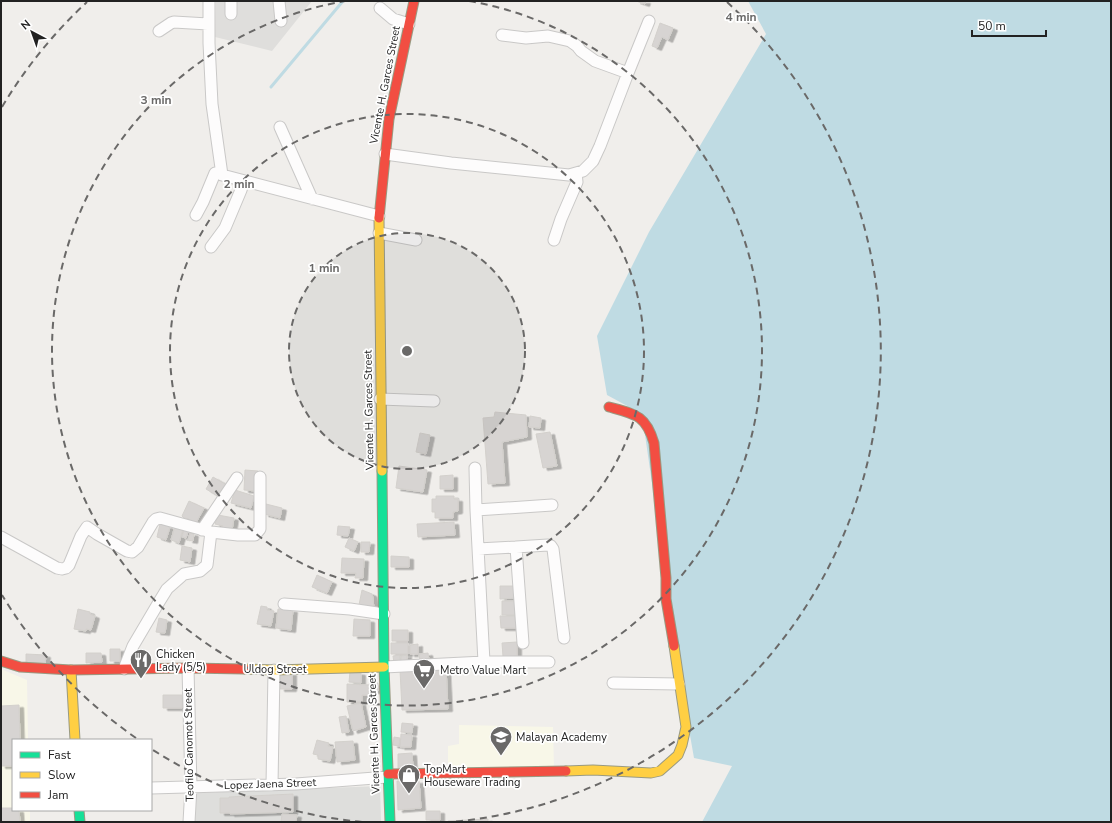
<svg xmlns="http://www.w3.org/2000/svg" width="1112" height="823" font-family="'Nunito Sans',sans-serif">
  <defs>
    <filter id="shadow"><feDropShadow dx="4.5" dy="2.5" stdDeviation="0" flood-color="#0004"/></filter>
  </defs>
  <rect width="100%" height="100%" fill="#f0eeeb"/>
  <path fill="#dfdedc" d="M216,1H312L272,51L215,37Z"/>
  <path fill="#f8f7e8" d="M1,669L27,680L28,740H13V810H30V822H1Z
    M459,725L553,727L554,768L448,769V746L459,744Z"/>
  <path fill="#dededc" d="M380,786L381,822H195L196,793Z"/>
  <path fill="#bfdbe3" d="M748,1H1111V822H702L732,766L694,758L681,684L642,414L607,395L597,336L649,232L766,34Z"/>
  <g fill="none" stroke-linecap="round" stroke-linejoin="round">
    <path stroke="#bfdbe3" stroke-width="3" d="M271,87L343,1"/>
  </g>
  <path fill="#d7d4d2" stroke="#d3d0cc" filter="url(#shadow)" d="M636,1H646L645,4Z
    M660,23L673,28L668,40L662,37L657,48L652,46Z
    M495,412L526,415L527,437L502,442L505,483L488,484L483,418L494,417Z
    M530,416L541,418L540,428L529,427Z
    M550,432L557,466L543,468L536,434Z
    M420,433L430,435L426,454L416,452Z
    M399,466L427,470L423,492L396,488Z
    M245,470L258,471L257,491L244,490Z
    M453,475V489H440V476Z
    M213,477L227,485L219,497L206,489Z
    M235,490L254,496L251,508L231,503Z
    M436,496H454V499H458V511L453,512V518H435V512H432V499H436Z
    M189,501L204,508L196,523L192,522L189,519L184,518L182,516Z
    M266,504L282,508L280,518L264,514Z
    M218,515L234,518L232,530L222,528L223,526L215,524Z
    M454,522L455,535L418,537L417,524Z
    M160,524L170,527L166,540L157,537Z
    M175,526L183,529L179,543L171,540Z
    M338,526L350,527L348,536L337,535Z
    M184,530L188,531L186,538L182,537Z
    M190,533L194,534L193,541L188,540Z
    M349,538L358,542L354,551L345,547Z
    M361,542H370L369,552H361Z
    M182,546L192,548L190,562L180,560Z
    M391,556L409,557V567H391Z
    M342,558L364,559L363,578H355L356,573H341Z
    M317,575L332,582L327,593L312,587Z
    M500,586H515V598L500,599Z
    M362,590L372,594L373,598L374,609L359,605Z
    M502,601H515V615H502Z
    M261,606L267,607V610L274,611L271,626L257,624Z
    M78,609L90,612V614L95,616L91,630L86,629V631L74,629Z
    M278,609L293,610L291,630L276,628Z
    M500,616H515L516,628H501Z
    M159,618L167,620L165,633L156,632Z
    M354,619L370,620V636H353Z
    M392,630H408V641H392Z
    M517,642V656L503,657L502,643Z
    M391,643H408V654H391Z
    M418,644V654H410V645Z
    M110,649H120V661H110Z
    M86,653H101L102,662L86,663Z
    M428,653L429,660L420,661L419,654Z
    M26,654L46,655L45,665L26,664Z
    M400,655V663H394L393,656Z
    M407,655V661L401,662V656Z
    M446,667L448,709L402,710L400,670Z
    M350,672L361,673V683L349,682Z
    M280,673H292V689H280Z
    M372,683H378V691H372Z
    M347,684L371,685L370,695H362V702H347Z
    M163,695H182V708H163Z
    M361,703L366,727L353,731L347,706Z
    M19,705L20,740H13V766H1V706Z
    M346,716L349,732L342,733L339,717Z
    M402,723L413,724L412,733L401,732Z
    M401,734L412,735L411,747H400Z
    M394,737L400,738L399,746L393,745Z
    M317,740L329,743L328,746L333,747L330,761L318,759V755L313,754Z
    M353,741L355,760L337,762L335,742Z
    M412,753L413,768H398V754Z
    M397,781H419L421,808L398,810Z
    M293,794V812L230,814V813H220V798H229V797Z
    M1,808H13V810H19L20,822H1Z
    M426,811H440V820H426Z
    M282,814L297,815L296,822H281Z
    M488,819V822H448V821Z"/>
  <g fill="none" stroke-linecap="round" stroke-linejoin="round">
    <g stroke="#c9c8c7" stroke-width="13">
      <path id="street" d="M209,1V43L212,104L222,175L379,216
        M231,1V14
        M279,1L281,21
        M380,8L393,19L409,24
        M159,31L171,23L174,22L208,24
        M502,35L526,38L548,36L570,41L577,46L581,51L595,61L628,73L649,21
        M280,127L312,199
        M385,154L451,163L569,175L583,171L593,161L600,146L628,73
        M196,215L203,202L215,173
        M379,233L416,240
        M554,240L561,219L577,182L576,173
        M211,247L225,228L241,190L244,181
        M380,399L434,401
        M475,468L476,510L484,662
        M476,510L552,505
        M202,530L237,478
        M1,537L57,568L62,569L66,568L69,565L81,536L87,527L97,534L127,551L132,552L138,547L153,522L156,519L160,518L211,532L238,535H255L260,529V477
        M516,547L523,643
        M478,549L516,547L548,545L551,546L553,549L564,638
        M284,604L350,609L384,614
        M384,667L484,662H549
        M188,668L191,787L189,822
        M124,669L133,646L159,602L167,589L184,574L200,571L207,565L211,532
        M613,683L679,684
        M272,785L274,670
        M151,788L296,784L388,777"/>
    </g>
    <g stroke="#999a82" stroke-width="11">
      <path id="fast" d="M382,471L384,667L390,822
        M79,810L80,822"/>
    </g>
    <g stroke="#999a82" stroke-width="11">
      <path id="slow" d="M379,218L382,471
        M245,669L274,670L384,667
        M71,670L75,740
        M566,771L593,770L651,773L660,771L678,755L682,745L686,727L674,646"/>
    </g>
    <g stroke="#999a82" stroke-width="11">
      <path id="jam" d="M379,218L389,119L414,1
        M609,407C635,414 646,415 654,443L666,578V599L674,646
        M1,661L20,667L71,670L188,668L245,669
        M388,774L566,771"/>
    </g>
    <use href="#street" stroke="#fdfcfc" stroke-width="11"/>
    <use href="#fast" stroke="#16e098" stroke-width="9"/>
    <use href="#slow" stroke="#ffcf43" stroke-width="9"/>
    <use href="#jam" stroke="#f24e42" stroke-width="9"/>
  </g>
  <circle cx="407" cy="351" r="118" fill="#6a6968" fill-opacity=".12"/>
  <g fill="none" stroke="#6a6968" stroke-width="2" stroke-dasharray="7 5">
    <circle cx="407" cy="351" r="118"/>
    <circle cx="407" cy="351" r="237"/>
    <path d="M469 1A355 355 0 1 1 345 1"/>
    <path d="M362 822A473 473 0 0 1 153 750M136 738A473 473 0 0 1 2 595M2 107A473 473 0 0 1 87 2M727 2A473 473 0 0 1 452 822"/>
  </g>
  <defs>
    <g id="restaurant-pin" transform="scale(1.15)"><path d="M0 17L-7.5 6A9.5 9.5 0 1 1 7.5 6Z" fill="#6a6968" stroke="#fff"/><path d="M-5-6h1v4h1v-4h1v4h1v-4h1v5L-1.5 .5V6h-2V.5L-5-1ZM5-6V6H3V1.5H1.5Q1.5-4 5-6Z" fill="#fff"/></g>
    <g id="supermarket-pin" transform="scale(1.15)"><path d="M0 17L-7.5 6A9.5 9.5 0 1 1 7.5 6Z" fill="#6a6968" stroke="#fff"/><path d="M-6-5.5h2.5l.6 2H6L4.5 2H-2.5L-4.4-4H-6ZM-1.5 3.2a1.3 1.3 0 1 0 .1 0ZM3 3.2a1.3 1.3 0 1 0 .1 0Z" fill="#fff"/></g>
    <g id="school-pin" transform="scale(1.15)"><path d="M0 17L-7.5 6A9.5 9.5 0 1 1 7.5 6Z" fill="#6a6968" stroke="#fff"/><path d="M0-5L7-2L0 1L-7-2ZM-4 1L0 2.5L4 1V4Q0 6-4 4Z" fill="#fff"/></g>
    <g id="shop-pin" transform="scale(1.15)"><path d="M0 17L-7.5 6A9.5 9.5 0 1 1 7.5 6Z" fill="#6a6968" stroke="#fff"/><path d="M-5-2.5h2.3a2.7 3.5 0 0 1 5.4 0H5L5.5 6h-11ZM-1.5-2.5h3a1.5 2.3 0 0 0-3 0Z" fill="#fff"/></g>
  </defs>
  <g fill-rule="evenodd">
    <use href="#restaurant-pin" x="141" y="660"/>
    <use href="#supermarket-pin" x="424" y="670"/>
    <use href="#school-pin" x="501" y="737"/>
    <use href="#shop-pin" x="409" y="775"/>
  </g>
  <g text-anchor="middle" dominant-baseline="central" stroke-width="3.5" stroke-linejoin="round" paint-order="stroke">
    <g font-size="11" fill="#222" stroke="#fff">
      <text transform="translate(385 85) rotate(-79)">Vicente H. Garces Street</text>
      <text transform="translate(369 410) rotate(-91)">Vicente H. Garces Street</text>
      <text x="275" y="669">Uldog Street</text>
      <text transform="translate(374 734) rotate(-92)">Vicente H. Garces Street</text>
      <text transform="translate(189 745) rotate(-91)">Teofilo Canomot Street</text>
      <text transform="translate(270 784) rotate(-2)">Lopez Jaena Street</text>
    </g>
    <g font-size="11" fill="#222" stroke="#fff" text-anchor="start">
      <text x="156" y="654">Chicken<tspan x="156" dy="13">Lady (5/5)</tspan></text>
      <text x="440" y="670">Metro Value Mart</text>
      <text x="516" y="737">Malayan Academy</text>
      <text x="424" y="769">TopMart<tspan x="424" dy="13">Houseware Trading</tspan></text>
    </g>
  </g>
  <circle cx="407" cy="351" r="6" fill="#6a6968" stroke="#fff" stroke-width="2"/>
  <g font-size="12" text-anchor="middle" font-weight="bold" fill="#6a6968" stroke="#fff" stroke-width="3.5" stroke-linejoin="round" paint-order="stroke">
    <text x="741" y="21">4 min</text>
    <text x="156" y="104">3 min</text>
    <text x="239" y="188">2 min</text>
    <text x="324" y="272">1 min</text>
  </g>
  <rect width="1112" height="823" fill="none" stroke="#222222" stroke-width="4"/>
  <rect x="12" y="739" width="140" height="72" fill="#ffffff" stroke="#a7a7a7"/>
  <rect x="20" y="752" width="20" height="6" fill="#16e098" stroke="#a7a7a7"/>
  <text x="48" y="759" font-size="12" fill="#222222">Fast</text>
  <rect x="20" y="772" width="20" height="6" fill="#ffcf43" stroke="#a7a7a7"/>
  <text x="48" y="779" font-size="12" fill="#222222">Slow</text>
  <rect x="20" y="792" width="20" height="6" fill="#f24e42" stroke="#a7a7a7"/>
  <text x="48" y="799" font-size="12" fill="#222222">Jam</text>
  <g transform="translate(32 32) rotate(319)" stroke="#ffffff" stroke-width="3" paint-order="stroke">
  <path d="M0-3L7 15L0 10L-7 15Z" fill="#222222"/>
  <text y="-6" font-size="11" font-weight="bold" text-anchor="middle" fill="#222222">N</text>
  </g>
  <path d="M972 30v6h74v-6" fill="none" stroke="#222222" stroke-width="2"/>
  <text x="978" y="30" font-size="12" fill="#222222" stroke="#ffffff" stroke-width="3" paint-order="stroke">50 m</text>
</svg>
